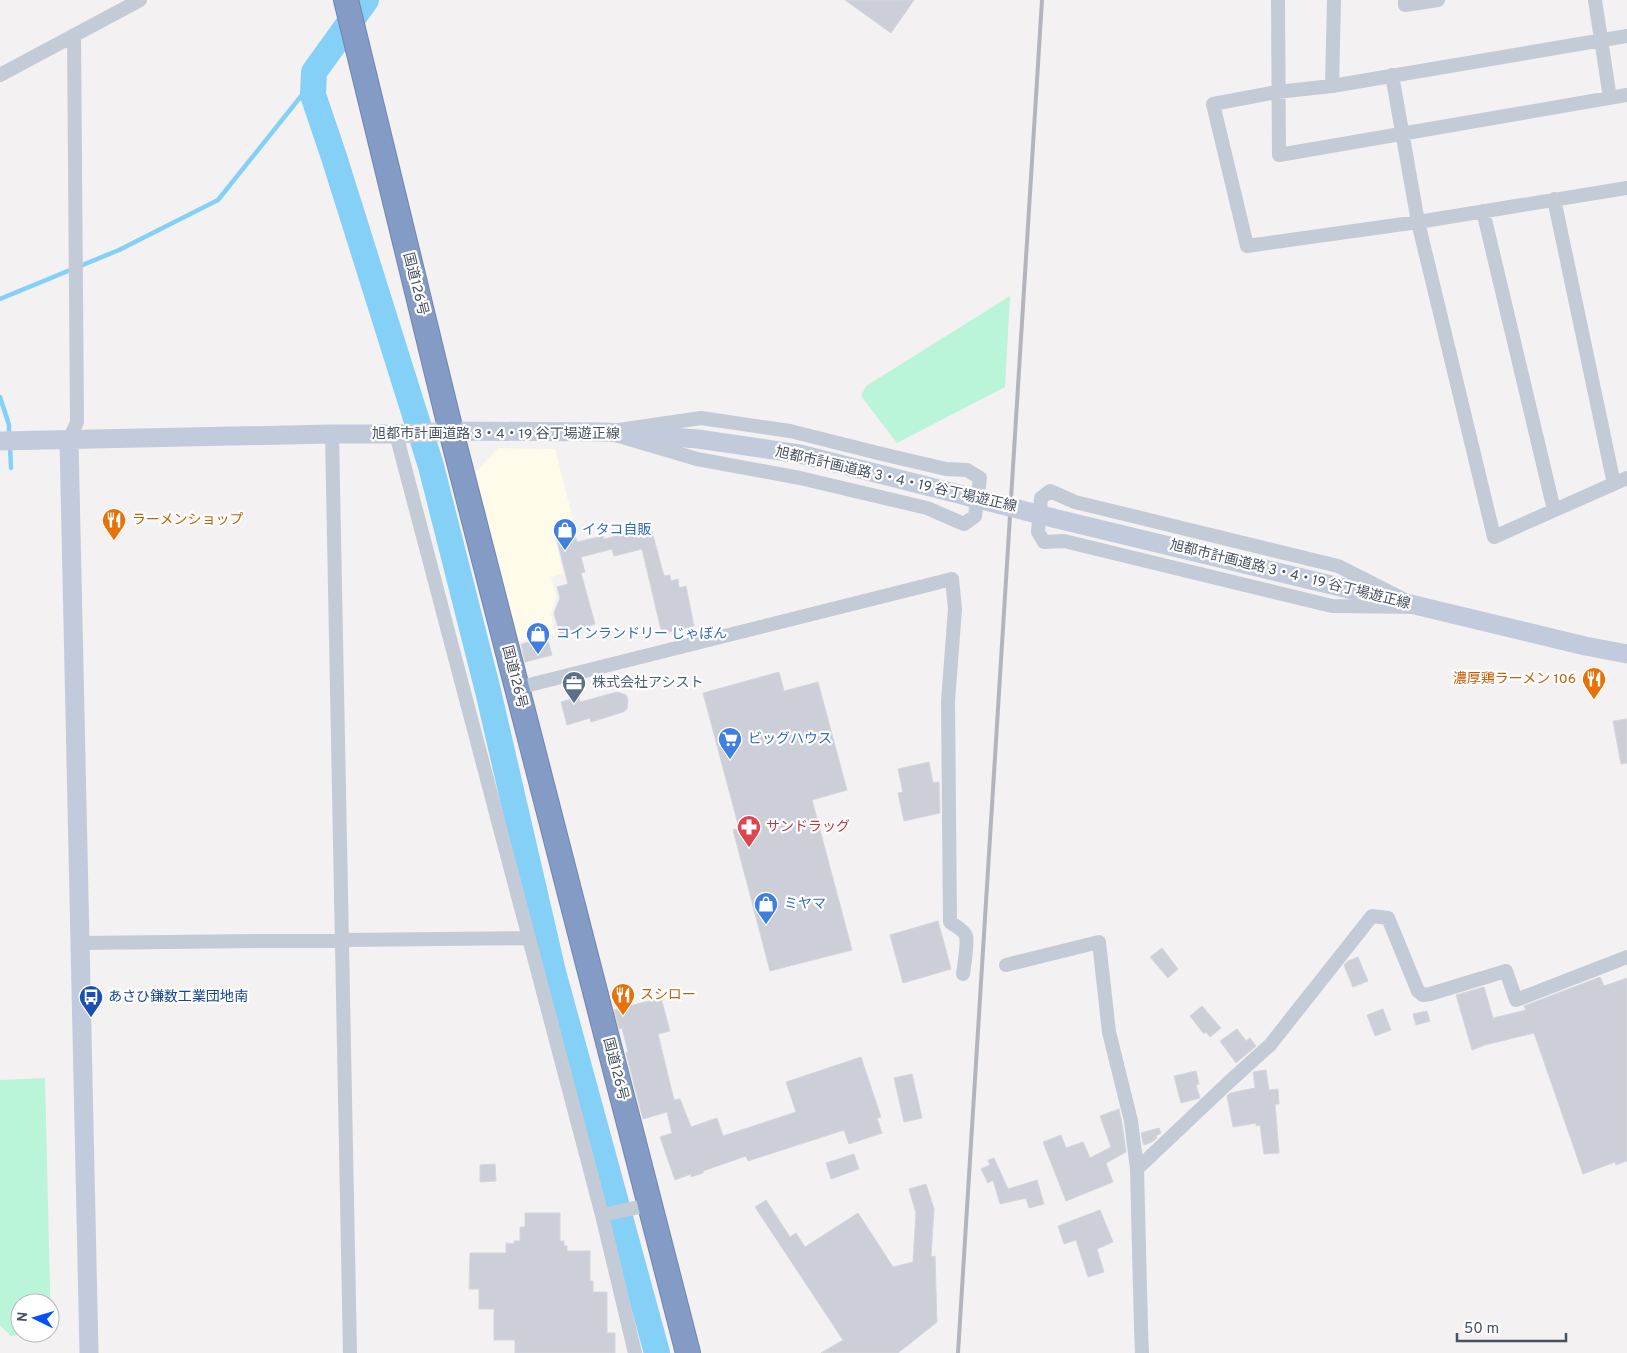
<svg xmlns="http://www.w3.org/2000/svg" width="1627" height="1353" font-family="Overpass,'Noto Sans JP',sans-serif">
  <rect width="100%" height="100%" fill="#f3f1f1"/>
  <path fill="#fefbea" d="M498,448L555,449L575,527L554,533L563,574L551,577L556,597L551,615L555,634L515,642L475,473Z"/>
  <path fill="#bbf5d9" d="M1010,296L1005,387L897,443L861,396L866,386Z
    M45,1078L51,1330L50,1303H20V1333H31L11,1336L0,1325V1080Z"/>
  <g fill="none" stroke-linecap="round" stroke-linejoin="round">
    <path stroke="#84d0f6" stroke-width="4.5" d="M0,299L119,250L218,200L314,80
      M0,397L9,425V436
      M10,446L11,468"/>
    <path stroke="#84d0f6" stroke-width="26" d="M366,0L314,72L313,95L334,157L431,466L488,691L553,972L657,1353"/>
  </g>
  <path fill="#cccfd7" stroke="#d4d6dd" d="M845,0H914L891,33Z
    M651,528L664,576L670,575L671,581L678,579L679,588L686,586L694,626L662,634L642,549L614,556L612,549L581,557L585,572L581,573L595,624L560,634L554,613L560,598L557,587L568,584L556,536L574,531L577,542L603,536L604,539Z
    M547,637L552,655L525,662L521,644Z
    M779,672L784,691L818,682L847,790L812,800L852,950L770,971L733,830L739,828L703,693Z
    M617,692L626,695L628,700L627,709L623,712L591,722L590,718L567,725L561,702L579,697L580,702Z
    M1627,719V763L1621,764L1613,721Z
    M929,762L933,783L939,782L940,813L904,821L898,793L903,792L898,769Z
    M938,921L951,969L903,983L890,935Z
    M1162,948L1178,969L1168,978L1150,957Z
    M1358,957L1368,981L1353,987L1344,965L1348,961Z
    M1600,977L1604,986L1627,978V1161L1616,1165L1615,1162L1583,1174L1534,1033L1485,1045L1472,1050L1456,995L1484,987L1493,1018L1526,1010L1524,1006Z
    M661,998L670,1031L658,1034L674,1100L680,1099L691,1127L717,1118L723,1136L796,1112L786,1082L861,1057L881,1117L877,1118L882,1133L849,1144L844,1130L748,1161L746,1156L703,1171V1173L691,1177V1174L675,1180L660,1137L672,1133L667,1112L643,1119L626,1053L628,1052L622,1028L619,1029L614,1010Z
    M1202,1006L1221,1028L1210,1037L1206,1032L1204,1034L1190,1016Z
    M1383,1009L1391,1030L1375,1036L1367,1015Z
    M1427,1011L1430,1021L1416,1025L1413,1014Z
    M1237,1029L1246,1041L1250,1038L1256,1046L1236,1063L1220,1041Z
    M1266,1070L1269,1090L1278,1089L1279,1104H1275L1279,1153L1264,1154L1260,1125L1256,1126V1123L1233,1127L1227,1096L1230,1093L1255,1088L1253,1072Z
    M1196,1071L1199,1084L1196,1085L1200,1098L1181,1103L1174,1076Z
    M912,1074L922,1118L904,1122L894,1078Z
    M1119,1109L1122,1123L1126,1152L1106,1163L1113,1182L1066,1201L1043,1142L1061,1135L1066,1148L1083,1142L1090,1158L1111,1147L1100,1116Z
    M1159,1128L1161,1133L1156,1136L1157,1138L1152,1142L1144,1145L1143,1143L1141,1133Z
    M854,1154L859,1169L831,1179L826,1163Z
    M994,1158L1008,1189L1037,1180L1044,1204L1029,1208L1026,1198L1000,1204L993,1180L988,1183L981,1169L990,1165L988,1160Z
    M495,1164L496,1181L480,1182V1165Z
    M926,1184L934,1209L931,1257L935,1256L937,1322L898,1353H821L843,1340L755,1207L766,1200L790,1237L796,1233L805,1247L858,1213L893,1267L913,1262L916,1213L909,1189Z
    M1100,1210L1113,1242L1097,1249L1104,1272L1088,1277L1076,1240L1064,1244L1058,1226Z
    M525,1213H560V1241H564V1246H567V1251H590V1281H593V1292H607V1333H615V1353H515V1340H494V1309H479V1289H469L470,1253H506V1243L514,1244V1241H520V1227H525Z"/>
  <g fill="none" stroke-linecap="round" stroke-linejoin="round">
    <g stroke="#6e86b0" stroke-width="26">
      <path id="highway" d="M346,0L451,431L688,1353"/>
    </g>
    <path stroke="#c3cbd7" stroke-width="14" d="M1278,0L1279,155L1627,95
      M1405,0V5L1438,0
      M1595,0L1610,98
      M1627,36L1332,86L1277,92L1213,104L1247,246L1418,222L1627,188
      M0,75L140,0
      M1392,75L1418,222L1494,537L1627,478
      M1332,86L1334,0
      M1554,199L1614,484
      M1483,211L1554,510
      M701,418L790,431L886,455L946,469L967,470L980,478L975,516L964,524L927,508L800,478L697,459L605,432Z
      M332,434L350,1353
      M396,434L602,1215L635,1353
      M69,440L77,422L74,35
      M1050,491L1075,502L1338,566L1419,607L1332,606L1064,541L1044,542L1038,532L1041,498Z
      M517,688L952,579L955,609L948,701L950,922C955,926 964,930 966,936C968,943 964,966 963,974
      M80,943L529,938
      M1006,965L1099,942L1109,1032L1131,1121L1137,1169L1141,1328L1142,1353
      M1137,1169L1229,1082L1270,1045L1372,916L1388,918L1418,991L1423,995L1430,994L1506,971L1516,1000L1627,957
      M602,1215L649,1205"/>
    <path stroke="#c2cbdb" stroke-width="19" d="M69,440L89,1353
      M0,441L332,434H401L451,431L605,432L698,439L800,454L970,497
      M1053,518L1585,646L1627,654"/>
    <use href="#highway" stroke="#839bc5" stroke-width="24"/>
    <path stroke="#b2b5bc" stroke-width="4" d="M958,1353L1042,0"/>
    <path stroke="#c2cbdb" stroke-width="19" d="M970,497L1053,518"/>
  </g>
  <defs>
    <g id="restaurant-pin" transform="scale(1.25)"><path d="M0 17L-7.5 6A9.5 9.5 0 1 1 7.5 6Z" fill="#e8710a" stroke="#fff"/><path d="M-5-6h1v4h1v-4h1v4h1v-4h1v5L-1.5 .5V6h-2V.5L-5-1ZM5-6V6H3V1.5H1.5Q1.5-4 5-6Z" fill="#fff"/></g>
    <g id="shop-pin" transform="scale(1.25)"><path d="M0 17L-7.5 6A9.5 9.5 0 1 1 7.5 6Z" fill="#3f7fe0" stroke="#fff"/><path d="M-5-2.5h2.3a2.7 3.5 0 0 1 5.4 0H5L5.5 6h-11ZM-1.5-2.5h3a1.5 2.3 0 0 0-3 0Z" fill="#fff"/></g>
    <g id="office-pin" transform="scale(1.25)"><path d="M0 17L-7.5 6A9.5 9.5 0 1 1 7.5 6Z" fill="#5c6f8a" stroke="#fff"/><path d="M-6-3h4V-5.5h4V-3h4V5H-6ZM-1-4.5V-3h2v-1.5ZM-6 0V1H6V0Z" fill="#fff"/></g>
    <g id="supermarket-pin" transform="scale(1.25)"><path d="M0 17L-7.5 6A9.5 9.5 0 1 1 7.5 6Z" fill="#3f7fe0" stroke="#fff"/><path d="M-6-5.5h2.5l.6 2H6L4.5 2H-2.5L-4.4-4H-6ZM-1.5 3.2a1.3 1.3 0 1 0 .1 0ZM3 3.2a1.3 1.3 0 1 0 .1 0Z" fill="#fff"/></g>
    <g id="pharmacy-pin" transform="scale(1.25)"><path d="M0 17L-7.5 6A9.5 9.5 0 1 1 7.5 6Z" fill="#e0444e" stroke="#fff"/><path d="M-2-6h4v4h4v4h-4v4h-4v-4h-4v-4h4Z" fill="#fff"/></g>
    <g id="bus-pin" transform="scale(1.25)"><path d="M0 17L-7.5 6A9.5 9.5 0 1 1 7.5 6Z" fill="#1a4fb4" stroke="#fff"/><path d="M-5-6H5V4H4V6H2V4H-2V6H-4V4H-5ZM-3.5-4V0h7V-4ZM-3.5 1.2v1.5H-2V1.2ZM2 1.2v1.5H3.5V1.2Z" fill="#fff"/></g>
  </defs>
  <g fill-rule="evenodd">
    <use href="#restaurant-pin" x="114" y="520"/>
    <use href="#shop-pin" x="565" y="530"/>
    <use href="#shop-pin" x="538" y="634"/>
    <use href="#restaurant-pin" x="1594" y="679"/>
    <use href="#office-pin" x="574" y="683"/>
    <use href="#supermarket-pin" x="730" y="739"/>
    <use href="#pharmacy-pin" x="749" y="827"/>
    <use href="#shop-pin" x="766" y="904"/>
    <use href="#restaurant-pin" x="623" y="995"/>
    <use href="#bus-pin" x="91" y="997"/>
  </g>
  <g text-anchor="middle" dominant-baseline="central" stroke-width="4.5" stroke-linejoin="round" paint-order="stroke">
    <g font-size="14" fill="#465161" stroke="#fff">
      <text transform="translate(415 284) rotate(76)">国道126号</text>
      <text x="496" y="434">旭都市計画道路 3・4・19 谷丁場遊正線</text>
      <text transform="translate(896 480) rotate(13)">旭都市計画道路 3・4・19 谷丁場遊正線</text>
      <text transform="translate(1290 575) rotate(14)">旭都市計画道路 3・4・19 谷丁場遊正線</text>
      <text transform="translate(514 677) rotate(76)">国道126号</text>
      <text transform="translate(615 1069) rotate(76)">国道126号</text>
    </g>
    <g font-size="14" fill="#c56008" stroke="#fff" text-anchor="start">
      <text x="132" y="520">ラーメンショップ</text>
      <text x="1576" y="679" text-anchor="end">濃厚鶏ラーメン 106</text>
      <text x="640" y="995">スシロー</text>
    </g>
    <g font-size="14" fill="#366cbe" stroke="#fff" text-anchor="start">
      <text x="582" y="530">イタコ自販</text>
      <text x="556" y="634">コインランドリー じゃぼん</text>
      <text x="748" y="739">ビッグハウス</text>
      <text x="784" y="904">ミヤマ</text>
    </g>
    <g font-size="14" fill="#4e5e75" stroke="#fff" text-anchor="start">
      <text x="592" y="683">株式会社アシスト</text>
    </g>
    <g font-size="14" fill="#be3a42" stroke="#fff" text-anchor="start">
      <text x="766" y="827">サンドラッグ</text>
    </g>
    <g font-size="14" fill="#164399" stroke="#fff" text-anchor="start">
      <text x="108" y="997">あさひ鎌数工業団地南</text>
    </g>
  </g>
  <g transform="translate(35 1318) rotate(275)"><circle r="24" fill="#ffffff" stroke="#b5b9c0"/>
  <path d="M0-4L9 19L0 12L-9 19Z" fill="#0551f9"/>
  <text y="-8" font-size="14" font-weight="bold" text-anchor="middle" fill="#465161">N</text>
  </g>
  <path d="M1457 1333v8h109v-8" fill="none" stroke="#465161" stroke-width="2.5"/>
  <text x="1464" y="1333" font-size="15" fill="#465161" stroke="#ffffff" stroke-width="4" paint-order="stroke">50 m</text>
</svg>
